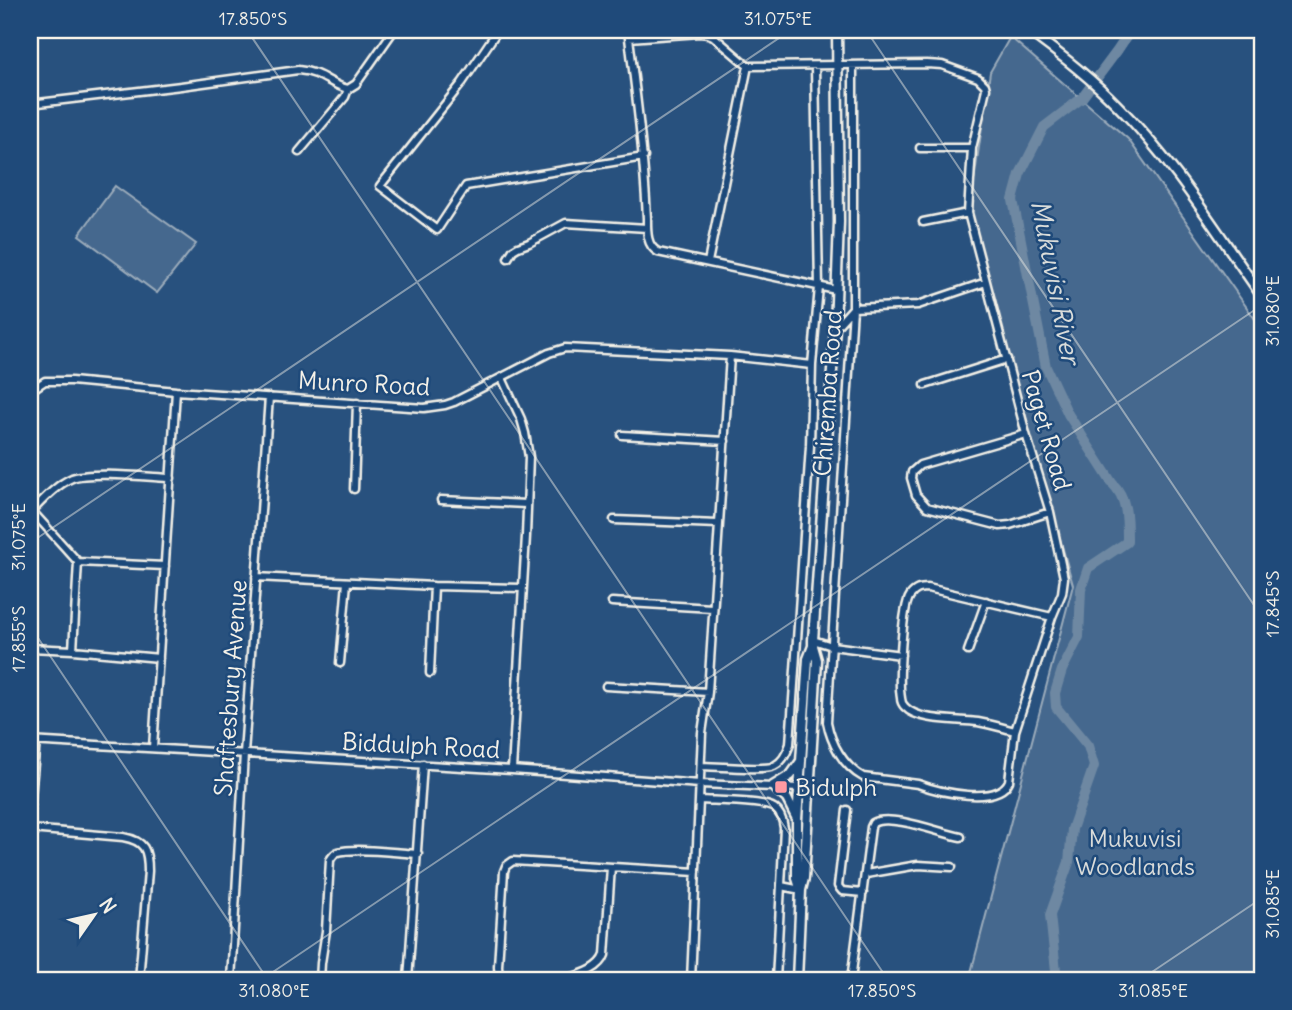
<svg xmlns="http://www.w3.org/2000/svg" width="1292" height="1010" font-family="Delius,sans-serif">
  <rect width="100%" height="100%" fill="#28517e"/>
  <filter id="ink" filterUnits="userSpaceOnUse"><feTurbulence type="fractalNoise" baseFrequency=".0143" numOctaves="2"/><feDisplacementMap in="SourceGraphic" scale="14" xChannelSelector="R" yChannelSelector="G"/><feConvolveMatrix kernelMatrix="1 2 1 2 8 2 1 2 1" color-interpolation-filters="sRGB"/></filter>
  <g filter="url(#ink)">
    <path fill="#45688e" stroke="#9cacbb" stroke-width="2" d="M1010,37L1128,139L1262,329V980H969L1073,585L969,215L990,72Z
      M115,186L196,244L157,293L79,235Z"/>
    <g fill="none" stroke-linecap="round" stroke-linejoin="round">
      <path stroke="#6e88a2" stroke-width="10" d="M1057,980L1050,915L1069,862L1072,829L1094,766L1088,746L1056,707L1055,693L1062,670L1079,637L1081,589L1088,568L1127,542C1127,521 1128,498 1112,483L1068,414L1046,367L1013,200L1020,174L1044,127L1082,98L1117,51L1131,30"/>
      <g stroke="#f4f1e8" stroke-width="11">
        <path id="minor" d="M498,30L462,83L380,186L437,230L466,186L644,157
          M628,30C636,93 644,155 647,218C647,230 646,246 658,252L836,290
          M629,38L700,33L708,34L713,36L748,66L927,64L942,65L978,78L985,85L986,89L972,148L968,213L1026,434L1050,512L1064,578L1062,593L1052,617L1015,731L1009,781C998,806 939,792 918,784L863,777C843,766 831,743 827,722L853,308V65
          M30,104L181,86L298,70C323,72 328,84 348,89L356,84L394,30
          M920,148H972
          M299,152L345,97L348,89
          M923,222L968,213
          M508,258L513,250L518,247L529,243L566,223L647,228
          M708,262L748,66
          M835,328L853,308L918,305L986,282
          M502,378L521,419L525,433L529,457L526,536L512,770
          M925,385L1007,359
          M30,391L45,381H71L176,391L424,408L445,405L454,402L549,353L565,348L730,356L812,365
          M1026,434L920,465L912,472L911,478L916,495L927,507L1000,526L1010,525L1050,512
          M622,435L725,441
          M354,489L357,403
          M441,500L526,504
          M30,509L78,562
          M30,513C42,501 56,485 72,478C90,471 149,477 171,478
          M614,520L718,524
          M256,577L434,586L522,588
          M612,602L712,608
          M813,640L832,646L901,655
          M30,648L73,650L159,658
          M73,650L78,562L165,566
          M968,651L986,601
          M340,663L347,582
          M430,673L434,586
          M606,686L708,692
          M1015,731C1003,728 990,724 978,722C959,719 919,722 905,707C902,704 901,702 901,698C898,682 902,607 910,596C915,589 920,588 928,588L1052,617
          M30,741L512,770L700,784L800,788
          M153,748L176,391
          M701,766C714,766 765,771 774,766C783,762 787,753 790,744L810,446L812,365L819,287L815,66
          M700,800C714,801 765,801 774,808C781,813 783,820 784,828L776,980
          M30,809L36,741
          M847,810L838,886L842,891L863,893
          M30,829L123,837C145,841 148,850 148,871L139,980
          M866,874L918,865L952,867
          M781,886L801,890
          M231,980L244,754L269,397
          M320,980L321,963L326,931L330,860C333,856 333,854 338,852C356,847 398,853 418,854
          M408,980L423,764
          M499,980L498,966L504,871L506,866L513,861L696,872
          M564,980C578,975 600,970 605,955L611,867
          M691,980L702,733L708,692L730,356
          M851,980L871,827L873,823C890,813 940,833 961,837"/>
      </g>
      <g stroke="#f4f1e8" stroke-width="13">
        <path id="major" d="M1027,30C1059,53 1090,77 1117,105C1174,162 1216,231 1262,296
          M796,817L787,799L773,786L791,775L801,761
          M800,888L797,878V820L808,659L813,646
          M797,980L801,890L804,878L817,660L813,646V640L835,328L839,222L837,30"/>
      </g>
      <use href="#minor" stroke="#1f4a7a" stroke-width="6"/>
      <use href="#major" stroke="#1f4a7a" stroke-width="8"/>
    </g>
  </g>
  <path fill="none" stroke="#f4f1e8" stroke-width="2" stroke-opacity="0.45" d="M247,30L888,980M866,30L1262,617M30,543L791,30M30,626L268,980M261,980L1262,305M1140,980L1262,898"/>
  <rect fill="#ff9aa2" stroke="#1f4a7a" stroke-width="2.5" x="774" y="780" width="14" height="14" rx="3.5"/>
  <g text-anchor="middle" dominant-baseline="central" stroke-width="5" stroke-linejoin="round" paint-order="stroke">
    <g font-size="24" fill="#f4f1e8" stroke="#1f4a7a">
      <text transform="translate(364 383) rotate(3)">Munro Road</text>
      <text transform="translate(827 393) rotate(-86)">Chiremba Road</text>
      <text transform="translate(1047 430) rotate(74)">Paget Road</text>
      <text transform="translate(230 688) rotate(-86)">Shaftesbury Avenue</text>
      <text transform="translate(421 745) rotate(3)">Biddulph Road</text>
    </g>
    <g font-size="24" fill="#f4f1e8" stroke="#1f4a7a" text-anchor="start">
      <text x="795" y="787">Bidulph</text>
    </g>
    <g font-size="24" fill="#dadcda" stroke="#1f4a7a">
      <text x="1135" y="838">Mukuvisi<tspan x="1135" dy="28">Woodlands</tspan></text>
    </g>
    <g font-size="26" font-style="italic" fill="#d9dcda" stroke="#1f4a7a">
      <text transform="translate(1056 282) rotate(79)">Mukuvisi River</text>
    </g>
  </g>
  <rect width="1292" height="1010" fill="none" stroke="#1f4a7a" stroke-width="77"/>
  <g transform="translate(94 915) rotate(56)" stroke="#1f4a7a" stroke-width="5" paint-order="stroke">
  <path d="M0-5L12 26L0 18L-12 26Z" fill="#f4f1e8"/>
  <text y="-10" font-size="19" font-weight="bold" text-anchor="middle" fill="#f4f1e8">N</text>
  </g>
  <rect x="38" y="38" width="1216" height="934" fill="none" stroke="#f4f1e8" stroke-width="2.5"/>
  <g font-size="18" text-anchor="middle" fill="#f4f1e8">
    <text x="253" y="25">17.850°S</text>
    <text x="778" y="25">31.075°E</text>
    <text transform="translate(1273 311) rotate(-90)" y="6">31.080°E</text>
    <text transform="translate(19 537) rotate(-90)" y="6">31.075°E</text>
    <text transform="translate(1273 604) rotate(-90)" y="6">17.845°S</text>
    <text transform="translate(19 639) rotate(-90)" y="6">17.855°S</text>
    <text transform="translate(1273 904) rotate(-90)" y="6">31.085°E</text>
    <text x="274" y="997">31.080°E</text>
    <text x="882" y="997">17.850°S</text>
    <text x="1153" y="997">31.085°E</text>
  </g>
</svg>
